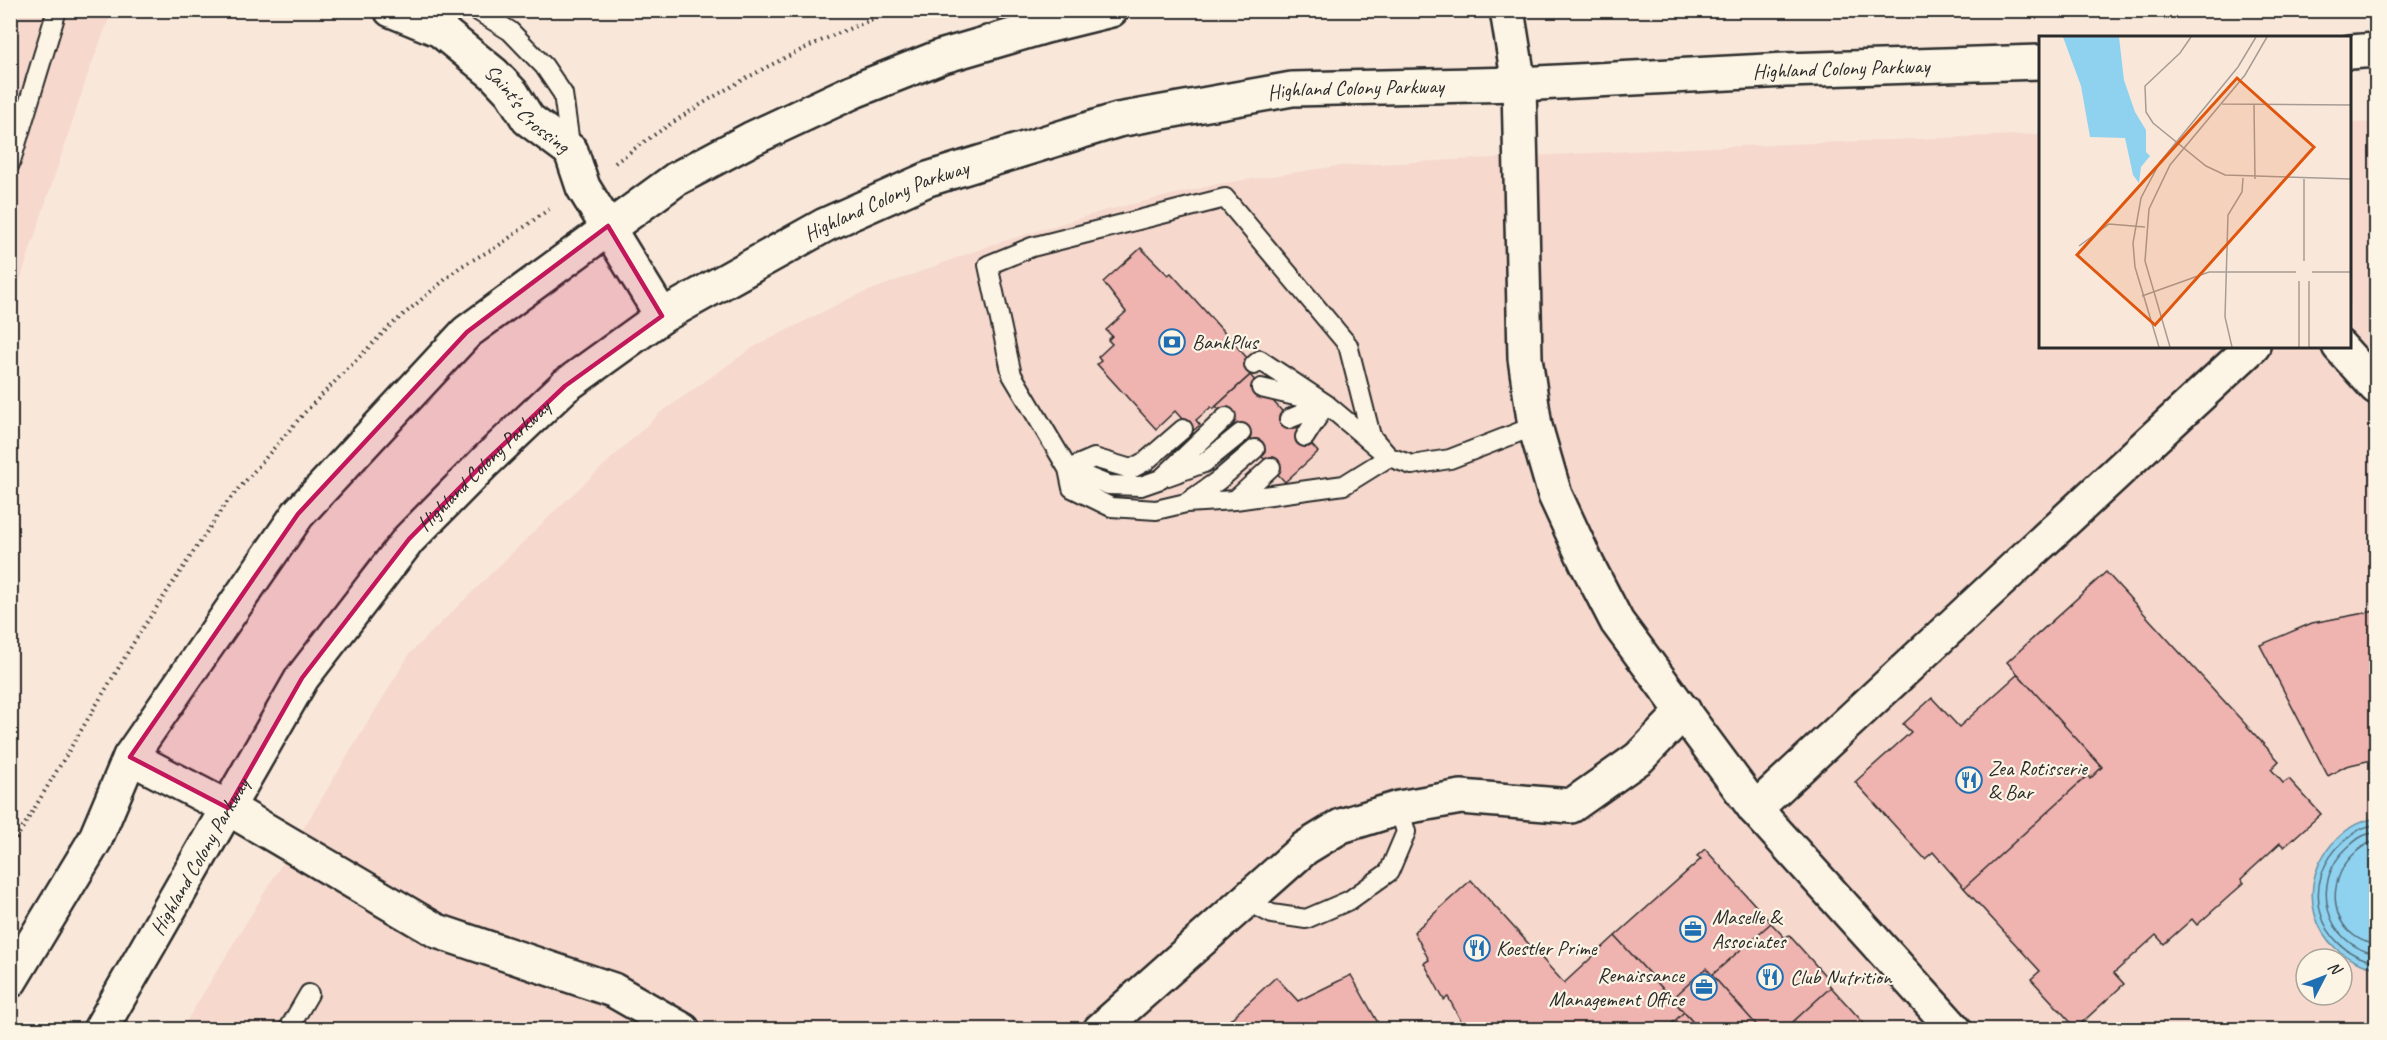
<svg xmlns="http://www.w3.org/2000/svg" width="2387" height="1040" font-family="Caveat,sans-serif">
  <rect width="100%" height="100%" fill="#f9e8da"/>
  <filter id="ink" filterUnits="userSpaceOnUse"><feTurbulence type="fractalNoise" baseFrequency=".0167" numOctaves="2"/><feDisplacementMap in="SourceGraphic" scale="12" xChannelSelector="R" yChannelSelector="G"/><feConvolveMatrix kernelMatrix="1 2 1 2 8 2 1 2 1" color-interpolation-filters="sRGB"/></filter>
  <g filter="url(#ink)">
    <path fill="#f6d8cd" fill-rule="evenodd" d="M11,11H112L89,71L11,308Z
      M2376,122V1029L181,1030L410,653L556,510L660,413L752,348L850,298L991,245L1103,211L1218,184L1338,166L1691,148L2040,134V346H2350V123ZM2306,959H2342V995H2306Z"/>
    <path fill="#8fd2f0" stroke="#678fa1" stroke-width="1.5" d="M2376,819V968C2311,956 2290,880 2340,836C2351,826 2361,820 2376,819Z"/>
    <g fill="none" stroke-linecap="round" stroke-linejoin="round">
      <path stroke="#536e7a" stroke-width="1.5" d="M2376,825C2363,826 2354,832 2344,841C2298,881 2317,951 2376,962
        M2376,833C2364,833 2357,839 2348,847C2309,881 2325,945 2376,954
        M2376,842C2368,842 2363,846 2356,852C2323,881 2329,936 2376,945"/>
    </g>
    <path fill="#efb3b0" stroke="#2b2b2b" stroke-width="1.5" d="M1141,248L1168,275L1171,273L1257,369L1213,409L1211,407L1196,420L1200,425L1188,435L1179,424L1183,420L1175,411L1156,429L1097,364L1101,361L1098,357L1112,344L1108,340L1112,336L1106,330L1126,312L1103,282Z
      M1250,375L1318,452L1285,482L1216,406Z
      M2106,572L2279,761L2271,769L2283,783L2289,779L2321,814L2284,847L2280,843L2241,879L2244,883L2197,925L2192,919L2164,944L2156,935L2114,973L2124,984L2076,1028L2031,979L2040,971L1964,888L2088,775L2090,779L2102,767L2007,662Z
      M2375,611L2376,759L2346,766L2328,776L2260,645L2312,623Z
      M2018,674L2102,767L2090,779L2088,775L1964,888L1933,852L1925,859L1855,782L1911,732L1903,724L1932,698L1959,727Z
      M1705,849L1771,923L1712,975L1706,968L1672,999L1615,936L1701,859L1697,856Z
      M1471,880L1564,983L1615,936L1684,1012L1665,1030H1466L1448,997L1444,1000L1424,963L1429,960L1414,932Z
      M1771,923L1785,938L1789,935L1829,980L1827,982L1831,987L1784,1030H1761L1712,975Z
      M1706,968L1712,975L1761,1030H1700L1672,999Z
      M1351,975L1382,1030H1219L1276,977L1298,1001Z
      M1831,987L1870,1030H1784Z
      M1684,1012L1700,1030H1665Z"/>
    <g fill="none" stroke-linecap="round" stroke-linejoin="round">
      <g stroke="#2b2b2b" stroke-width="22">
        <path id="service" d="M476,10L510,31L544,66L563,94L571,151
          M10,164L57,10
          M1261,388L1312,400
          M1289,419L1326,404
          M1183,429L1146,461L1131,469L1094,458L1068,469L1012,375L988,265L1032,247L1225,198L1348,345L1371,436L1389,457L1412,465L1450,459L1535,426
          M1305,437L1326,404
          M1068,469L1072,488L1111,507L1156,510L1186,503L1219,480L1255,449
          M1068,469L1108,485L1141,486L1161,479L1226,417
          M1168,476L1204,463L1241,433
          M1235,500L1344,485L1389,457L1326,404L1260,360L1254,365
          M1186,503L1235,500L1271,467
          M1244,900L1272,914L1306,919L1350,900L1389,872L1406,832L1399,808
          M288,1030L309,994"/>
      </g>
      <g stroke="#2b2b2b" stroke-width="38">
        <g id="minor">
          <path id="s1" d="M391,10L440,30L494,74L512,93L528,119L571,151L583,187L662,316"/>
          <path d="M1507,10L1519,84L1525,358L1535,426L1555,495L1587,564L1617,622L1755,809L1955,1030"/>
          <path d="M2339,346L2376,387"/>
          <path d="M130,757L228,808L437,931L613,990L683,1030"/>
          <path d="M1755,809L2253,346"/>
          <path d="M1100,1030L1305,848L1341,826L1399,808L1461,797L1571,806L1639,758L1684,711"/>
        </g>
      </g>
      <g stroke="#2b2b2b" stroke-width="38">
        <g id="tertiary">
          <path d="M2350,52L2376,50"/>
          <path d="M10,981L95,840L130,757L298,514L467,332L676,179L751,139L854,91L940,57L1046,26L1111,10"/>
          <path id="s2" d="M100,1030L302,678L409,539L485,462L565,386L662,316L825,225L928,179L1118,120L1292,89L1519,84L1786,70L2040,62"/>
        </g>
      </g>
      <path stroke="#2b2b2b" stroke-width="4" stroke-dasharray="1.5 4.5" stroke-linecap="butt" d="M615,163C702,98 796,46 898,10
        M10,849L137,637L224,506L306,411L390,326L460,267L498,246L552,207"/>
      <use href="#service" stroke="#fcf5e5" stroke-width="18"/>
      <use href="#minor" stroke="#fcf5e5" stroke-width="33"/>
      <use href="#tertiary" stroke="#fcf5e5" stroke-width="33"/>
    </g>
  </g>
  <path fill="#c2185b" fill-opacity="0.2" stroke="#c2185b" stroke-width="4.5" stroke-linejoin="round" d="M608,226L662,316L565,386L485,462L409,539L302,678L228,808L130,757L298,514L467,332Z"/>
  <defs>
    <g id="bank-ring" transform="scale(1.35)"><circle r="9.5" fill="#fcf5e5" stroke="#1f6fb2" stroke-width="1.5"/><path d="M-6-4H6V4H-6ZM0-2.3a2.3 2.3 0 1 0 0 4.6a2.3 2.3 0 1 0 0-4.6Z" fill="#1f6fb2"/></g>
    <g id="restaurant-ring" transform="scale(1.35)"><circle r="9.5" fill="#fcf5e5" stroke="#1f6fb2" stroke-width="1.5"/><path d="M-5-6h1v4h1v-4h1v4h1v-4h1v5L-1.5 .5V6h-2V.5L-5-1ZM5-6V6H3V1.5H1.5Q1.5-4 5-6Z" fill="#1f6fb2"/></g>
    <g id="office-ring" transform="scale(1.35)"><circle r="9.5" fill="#fcf5e5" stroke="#1f6fb2" stroke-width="1.5"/><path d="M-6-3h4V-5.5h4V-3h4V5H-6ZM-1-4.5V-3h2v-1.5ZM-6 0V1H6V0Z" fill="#1f6fb2"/></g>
  </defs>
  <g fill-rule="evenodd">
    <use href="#bank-ring" x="1172" y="342"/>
    <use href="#restaurant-ring" x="1969" y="780"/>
    <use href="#office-ring" x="1693" y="929"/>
    <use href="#restaurant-ring" x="1477" y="948"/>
    <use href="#restaurant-ring" x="1770" y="977"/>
    <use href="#office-ring" x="1704" y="987"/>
  </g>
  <g text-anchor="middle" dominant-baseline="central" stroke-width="4.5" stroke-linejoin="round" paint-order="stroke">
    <g font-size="21" fill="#2b2b2b" stroke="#fcf5e5">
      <text stroke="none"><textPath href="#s2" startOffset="2144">Highland Colony Parkway</textPath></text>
      <text stroke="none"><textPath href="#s2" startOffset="1658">Highland Colony Parkway</textPath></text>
      <text stroke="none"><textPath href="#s1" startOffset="171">Saint's Crossing</textPath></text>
      <text stroke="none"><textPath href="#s2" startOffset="1172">Highland Colony Parkway</textPath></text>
      <text stroke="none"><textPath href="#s2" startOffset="686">Highland Colony Parkway</textPath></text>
      <text stroke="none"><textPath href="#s2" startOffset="200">Highland Colony Parkway</textPath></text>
    </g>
    <g font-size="21" fill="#2b2b2b" stroke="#fcf5e5" text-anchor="start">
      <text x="1192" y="342">BankPlus</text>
      <text x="1988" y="768">Zea Rotisserie<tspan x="1988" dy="24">&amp; Bar</tspan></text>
      <text x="1712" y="917">Maselle &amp;<tspan x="1712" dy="24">Associates</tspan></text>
      <text x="1496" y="948">Koestler Prime</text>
      <text x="1684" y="975" text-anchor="end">Renaissance<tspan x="1684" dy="24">Management Office</tspan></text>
      <text x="1790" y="977">Club Nutrition</text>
    </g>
  </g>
  <g transform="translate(2039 36)">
    <rect width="312" height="312" fill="#f9e8da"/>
    <path d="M24,1H80L85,44L96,76L107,94V116L111,120L102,131L100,147L94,139L86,102L51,101L42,50Z" fill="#8fd2f0"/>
    <path fill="none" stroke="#a79c94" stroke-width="1.5" d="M152,1L141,17L106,50L107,76L114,87L167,130L186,139L312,143M183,68L312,69M215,68L216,143M265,143V225M40,210L70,188L106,191M273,236H312M260,245V311M103,260L170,236H257M120,311L96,231L94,207L102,162L121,126L199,31L217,1M131,311L106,225L110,173L131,129L206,39L228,1M193,311L186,281L189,179L203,156L204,142M270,311V245"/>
    <path fill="#df570e" fill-opacity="0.15" stroke="#df570e" stroke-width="3" d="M198,42L275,111L116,289L38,219Z"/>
    <rect width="312" height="312" fill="none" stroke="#2b2b2b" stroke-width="3"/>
  </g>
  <rect width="2387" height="1040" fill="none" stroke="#fcf5e5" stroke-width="36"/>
  <rect x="18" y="18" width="2351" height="1004" fill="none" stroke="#2b2b2b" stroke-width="2" filter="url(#ink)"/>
  <g transform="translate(2324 977) rotate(48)"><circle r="28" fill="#fcf5e5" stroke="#a8a49b" stroke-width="1.5"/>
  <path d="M0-4.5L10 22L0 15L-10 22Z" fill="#1f6fb2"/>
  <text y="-9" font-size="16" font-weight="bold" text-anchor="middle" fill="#2b2b2b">N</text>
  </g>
</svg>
